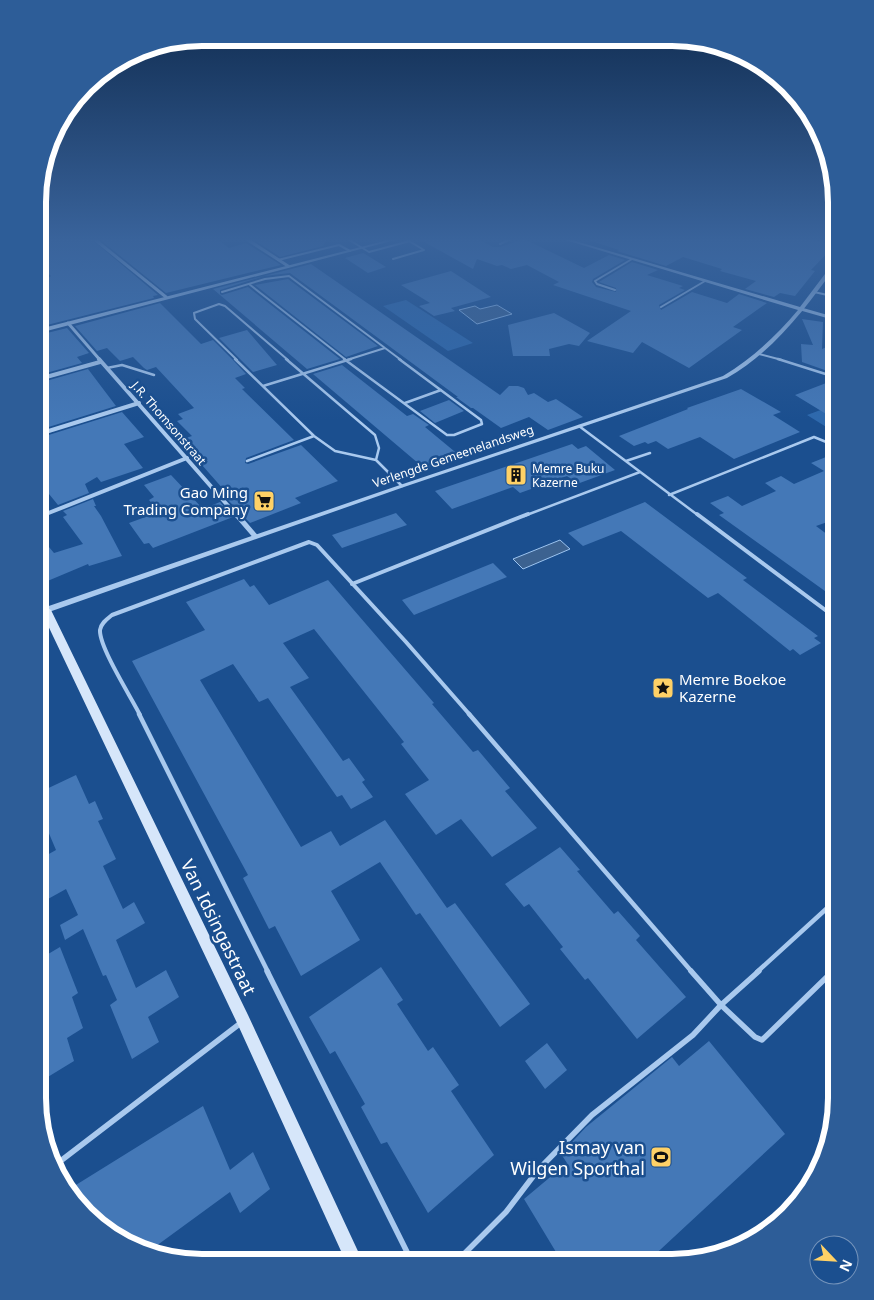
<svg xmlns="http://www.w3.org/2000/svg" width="874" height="1300" font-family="'Noto Sans',sans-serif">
  <rect width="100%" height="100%" fill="#1b4f8f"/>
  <path fill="#2e69ad" d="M406,300L473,343L448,351L383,306Z
    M826,408L836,414V433L807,415Z"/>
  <path fill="#3c6290" stroke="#9cc4f0" d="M497,305L512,314L477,324L459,310L475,306L480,309Z
    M560,540L570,549L523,569L513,559Z"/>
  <path fill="#4478b7" d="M39,238H90L158,295L153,296L154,298L39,327V272L47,279L51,276L42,267L39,266V264L46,262L39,256Z
    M98,238H216L229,248L246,243L281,265L166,293Z
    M267,238H328L323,246L280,257L256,241Z
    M417,238H476L493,247H500L524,239L584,268L609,255L625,260L593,279L592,282L596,287L616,292V288L599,282L632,262L658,270L647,275L683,286L679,288L685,290L659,305L661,310L692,292L727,303L739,294L767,303L733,327L742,330L689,368L642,342L633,353L587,341L631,311L553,285L559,282L527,265L511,269L502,265L497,266L477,259L473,269Z
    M591,238H803L835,245L811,270L815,271L795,296L780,293L774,297L745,289L756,281L720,271L722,269L683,257L666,266L617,251L619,250L591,241Z
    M363,253L365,254L386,267L368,273L345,258Z
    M311,264L500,395L509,386H518L524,388L528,395L534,393L548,402L556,399L583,417L548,430L529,417L501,428L473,408H471L456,397H458L290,273L264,276L220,290V294L222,295L248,287L340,359L307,369L213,289Z
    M451,271L491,297L451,308L455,311L434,316L419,306L430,303L401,285Z
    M288,279L378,346L346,357L255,285Z
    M160,303L201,344L213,340L232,359L246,374L235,378L245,388L242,389L294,440L246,458L245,463L248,464L301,445L338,481L295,498L301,503L250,523L227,499L231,498L180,440L192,436L177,421L183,419L178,414L194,408L156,367L147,370L144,368L133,357L120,361L107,348L97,351L75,326Z
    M554,313L590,333L579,346L569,344L549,349L550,356H513L508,325Z
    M802,319L823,322L822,349L836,343V374L802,362L801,344L813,345Z
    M67,328L89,353L77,357L82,363L39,375V335Z
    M247,330L277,365L253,372L219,338Z
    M342,365L407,416L413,414L429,425L425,427L460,456L425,469L313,374Z
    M88,369L116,406L39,430V383Z
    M836,380V420L795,395L834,380Z
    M741,389L781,412L773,415L800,432L734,459L700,437L668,449L656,441L648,444L645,442L634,446L619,436L688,409L687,408Z
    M449,400L464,411L435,423L420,411Z
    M122,412L144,437L124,444L143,468L101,482L97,477L85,484L89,493L58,505L49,494L38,498L39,438Z
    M572,444L578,449L586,446L615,470L577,484L567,476L520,493L513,487L452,509L435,491Z
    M836,453V519L816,526L836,541V599L719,515L724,513L710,503L728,496L742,506L776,491L765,483L781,476L794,484L824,471L811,463Z
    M171,475L203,509L220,502L233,517L153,548L149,543L144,544L129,523L159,512L149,500L154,497L144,485Z
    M93,499L96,506H94L101,516L122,556L89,566L88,564L38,585V534L54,553L83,544L63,517L67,515L63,511Z
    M645,502L747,578L743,580L818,636L814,638L821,643L800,655L793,649L790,651L718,593L708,598L621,531L583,546L568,533Z
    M396,513L407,525L342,548L332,535Z
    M493,563L507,577L414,615L402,600Z
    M244,579L250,587L254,585L269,605L328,580L434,703L432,704L473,752L478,750L510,788L505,791L537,828L492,857L461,819L436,835L405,794L429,780L401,744L404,742L314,629L283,643L309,678L290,687L343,761L349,758L365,780L362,782L373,797L351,809L342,795L337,797L268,698L259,702L233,664L200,680L301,847L331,831L340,846L385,820L447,908L455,903L530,1004L500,1027L420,913L416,915L380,862L331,891L360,940L301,976L275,926L269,929L243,878L248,875L132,661L205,630L186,602Z
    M76,775L89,804L95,801L103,819L98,821L116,859L103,866L123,909L134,902L145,923L116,940L136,988L166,970L179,997L148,1017L159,1042L132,1059L110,1005L117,1000L106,975L103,976L83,929L65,940L60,925L78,915L66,889L48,899L38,874L42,872L38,860L56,850L45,824L38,827V793Z
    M560,847L580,870L577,871L614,914L618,911L640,936L636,940L686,997L637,1039L588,978L585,980L560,949L563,947L529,904L524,907L505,884Z
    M60,947L78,993L72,997L83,1028L67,1038L74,1061L38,1083V960Z
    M381,967L403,1000L397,1004L428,1051L433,1047L459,1085L451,1091L494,1155L428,1213L387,1142L381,1144L361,1107L365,1104L335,1051L330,1054L309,1017Z
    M709,1041L785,1134L647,1262H562L524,1199L567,1163L561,1154L586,1127L672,1057L679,1066Z
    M547,1043L567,1070L545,1089L525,1061Z
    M203,1106L230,1170L253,1152L270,1189L240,1213L230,1192L152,1249L102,1229L71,1188Z"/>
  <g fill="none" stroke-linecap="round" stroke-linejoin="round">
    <path stroke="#a9c9ee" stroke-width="2" d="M346,238L369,252L410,241
      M388,238L392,240
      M500,244L513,238
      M393,259L424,250L404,238
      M278,260L339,245L350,251
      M40,269L48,276
      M249,284L346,360
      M615,290L597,284L595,281L632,259
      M222,292L265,279L289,276L401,360
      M814,292L832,296
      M836,292L829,300L836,303
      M661,307L705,281
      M759,354L782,360
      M237,360L195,319L194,313L219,304L225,306L288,360
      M347,360L385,348"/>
    <path stroke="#a9c9ee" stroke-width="2.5" d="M235,359L314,436L335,451L376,460
      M286,359L375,435L379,448L376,460
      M344,359L447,435H454L482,424L481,420L399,359
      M778,359L835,377
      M107,368L122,365L154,375
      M263,386L351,359
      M405,403L441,390
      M579,426L699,516
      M376,460L402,486
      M247,461L314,436
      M626,461L650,453
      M669,495L814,437L836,446
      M524,516L640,472"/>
    <path stroke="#a9c9ee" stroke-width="4" d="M697,514L836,618
      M352,584L528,514
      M140,715C131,697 99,647 100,630C101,623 107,619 112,615L309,542L317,545L406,642L470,715"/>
    <path stroke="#a9c9ee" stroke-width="4.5" d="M139,714L268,972
      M469,714L692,972
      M757,972L836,900
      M832,972L835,969"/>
    <path stroke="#a9c9ee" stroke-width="5.5" d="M267,971L412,1262
      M691,971L721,1005L759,971
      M54,1166L242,1022
      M456,1262L506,1212L538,1170L592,1115L693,1035L721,1005L755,1037L762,1040L833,971"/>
    <path stroke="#a9c9ee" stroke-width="3" d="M93,238L166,297
      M245,238L288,266
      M826,238L836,240
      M801,309L836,319
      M68,323L100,360"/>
    <path stroke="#a9c9ee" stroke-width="4" d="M99,359L237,516
      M39,379L100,362
      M39,434L139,403
      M41,516L187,458"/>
    <path stroke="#a9c9ee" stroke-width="5" d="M236,514L255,536
      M38,517L45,514"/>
    <path fill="#a9c9ee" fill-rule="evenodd" d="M396,238H403L39,333V329Z
      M559,238H565L800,307L834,262H836V266C805,309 774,351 727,378L404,487L49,612H43L42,610L43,608L400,485L723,376C753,358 776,336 798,310Z"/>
    <path fill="#d6e6fa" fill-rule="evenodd" d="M46,607L51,610L248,1015L363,1262H346L238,1025L43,615L38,616V609Z"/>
  </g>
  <linearGradient id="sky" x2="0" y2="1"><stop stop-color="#0f2b4f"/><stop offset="0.57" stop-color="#39639b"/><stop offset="1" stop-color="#39639b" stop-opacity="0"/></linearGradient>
  <rect width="874" height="420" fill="url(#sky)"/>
  <defs>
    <g id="building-square" transform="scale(1.125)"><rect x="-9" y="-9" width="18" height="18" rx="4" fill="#ffd166" stroke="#1b4f8f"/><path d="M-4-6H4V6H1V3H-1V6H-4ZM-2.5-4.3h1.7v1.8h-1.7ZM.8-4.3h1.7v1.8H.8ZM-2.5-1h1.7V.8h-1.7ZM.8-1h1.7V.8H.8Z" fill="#111"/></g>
    <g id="supermarket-square" transform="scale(1.125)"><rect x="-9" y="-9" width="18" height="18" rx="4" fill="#ffd166" stroke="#1b4f8f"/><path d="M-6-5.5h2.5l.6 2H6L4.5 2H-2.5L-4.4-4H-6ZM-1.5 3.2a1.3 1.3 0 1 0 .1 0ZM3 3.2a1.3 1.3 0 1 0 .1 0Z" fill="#111"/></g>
    <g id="sight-square" transform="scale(1.125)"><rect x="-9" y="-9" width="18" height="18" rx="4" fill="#ffd166" stroke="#1b4f8f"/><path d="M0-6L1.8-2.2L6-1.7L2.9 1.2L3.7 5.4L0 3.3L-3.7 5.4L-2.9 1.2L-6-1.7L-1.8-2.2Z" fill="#111"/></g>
    <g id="stadium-square" transform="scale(1.125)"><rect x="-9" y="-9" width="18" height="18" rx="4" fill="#ffd166" stroke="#1b4f8f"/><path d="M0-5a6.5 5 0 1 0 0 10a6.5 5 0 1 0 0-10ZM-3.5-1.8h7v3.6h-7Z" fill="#111"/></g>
  </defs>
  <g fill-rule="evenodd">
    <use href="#building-square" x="516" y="475"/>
    <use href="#supermarket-square" x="264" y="501"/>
    <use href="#sight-square" x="663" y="688"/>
    <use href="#stadium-square" x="661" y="1157"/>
  </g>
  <g text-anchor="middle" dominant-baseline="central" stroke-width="5" stroke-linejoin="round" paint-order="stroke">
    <g font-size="12" fill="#fff" stroke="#1b4f8f">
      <text transform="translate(169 423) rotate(49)">J.R. Thomsonstraat</text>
      <text transform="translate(453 456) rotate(-19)">Verlengde Gemeenelandsweg</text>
    </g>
    <g font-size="12" fill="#fff" stroke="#1b4f8f" text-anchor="start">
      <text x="532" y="468">Memre Buku<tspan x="532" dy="14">Kazerne</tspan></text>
    </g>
    <g font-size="15" fill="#fff" stroke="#1b4f8f" text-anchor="end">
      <text x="248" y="492">Gao Ming<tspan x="248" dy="17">Trading Company</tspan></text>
      <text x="679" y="679" text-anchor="start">Memre Boekoe<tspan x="679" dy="17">Kazerne</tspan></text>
    </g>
    <g font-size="18" fill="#fff" stroke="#1b4f8f">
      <text transform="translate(219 927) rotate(64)">Van Idsingastraat</text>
    </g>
    <g font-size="18" fill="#fff" stroke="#1b4f8f" text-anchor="end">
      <text x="645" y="1147">Ismay van<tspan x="645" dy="21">Wilgen Sporthal</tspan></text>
    </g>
  </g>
  <path d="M0 0H874V1300H0ZM202 46H672A156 156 0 0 1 828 202V1098A156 156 0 0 1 672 1254H202A156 156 0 0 1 46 1098V202A156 156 0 0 1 202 46Z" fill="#2d5d98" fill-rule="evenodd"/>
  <path fill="none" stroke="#fff" stroke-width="6" d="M202 46H672A156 156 0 0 1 828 202V1098A156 156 0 0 1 672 1254H202A156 156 0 0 1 46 1098V202A156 156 0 0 1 202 46Z"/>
  <g transform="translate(834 1260) rotate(115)"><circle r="24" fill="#1b4f8f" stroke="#7695bc"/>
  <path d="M0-4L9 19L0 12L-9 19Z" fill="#ffd166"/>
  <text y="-8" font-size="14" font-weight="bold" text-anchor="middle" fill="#ffffff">N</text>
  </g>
</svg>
